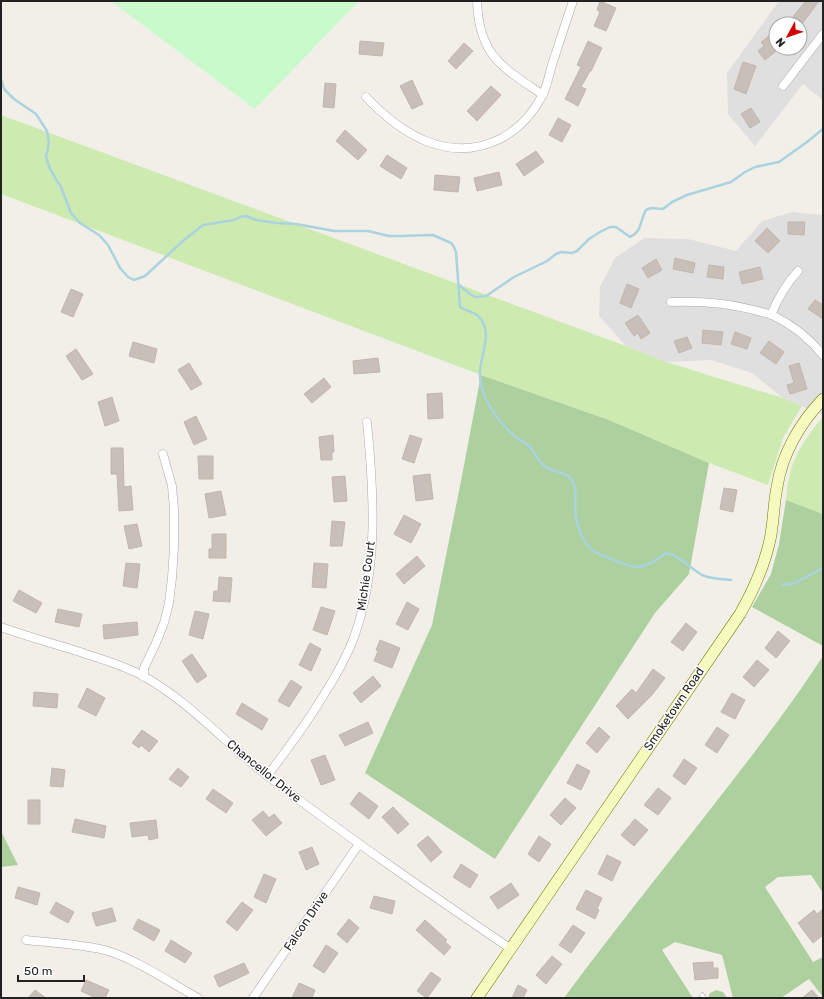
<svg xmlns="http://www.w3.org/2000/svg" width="824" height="999" font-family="Rubik,sans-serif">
  <rect width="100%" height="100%" fill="#f2efe9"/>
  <path fill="#e0dfdf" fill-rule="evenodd" d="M779,1H823V100L803,84L755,146L728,114L727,73ZM776,24H800V48H776Z
    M792,212L823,215V415L783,398L752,373L711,360L666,362L626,346L599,316L600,287L615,258L644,238L688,239L736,251L762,221Z"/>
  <path fill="#cdebb0" d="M1,115L626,346L666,362L783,398L802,406L783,438L768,485L709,463L609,420L481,375L1,194Z
    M823,417V514L786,500C787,493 787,485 789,478C793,456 808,434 823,417Z"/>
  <path fill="#add19e" d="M481,375L609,420L709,463L689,574L655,613L495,859L365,773L432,625L461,481Z
    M786,500L823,514V646L752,607L771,574L779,544Z
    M823,656V893L811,875L778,877L765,887L813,962L823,957V997L809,979L781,998H733L722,955L675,942L662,950L693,998H564C634,903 710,813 780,718C795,698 809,677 823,656Z
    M1,831L18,865L1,867Z
    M716,990L723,992L727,998H708L710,993Z"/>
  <path fill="#c8facc" d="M111,1H359L255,109Z"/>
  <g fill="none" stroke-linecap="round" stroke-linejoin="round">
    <path stroke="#aad3df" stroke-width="2.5" d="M1,79L4,89L14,99L36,114L47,131L49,143L46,157L50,169L61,187L71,213L80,223L99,235L108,245L120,268L128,277L134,280L145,276L184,240L203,225L234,220L240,217L246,216L256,220L277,223L296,224L334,231H368L389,236H401L433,235L451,243L454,247L456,252L460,307C465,311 473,311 478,316C494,331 481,354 480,371C479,388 487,403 496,416C502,424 509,432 517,438C521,441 526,443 529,446C535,452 538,461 544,466C554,474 567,469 574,484C576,490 575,499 575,505C575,512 576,520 578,526C586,552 597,554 619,562C626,564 632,568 639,567C651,565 657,559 666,553C681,556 689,568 702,575C711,579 721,579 731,580
      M459,285L470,294L475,297L486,296L514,277L547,261L556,254L561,252L572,253L577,251L589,239L600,232L610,227H616L630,237C642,232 640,220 646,210L651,208L663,209L672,202L687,195L731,182L745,172L755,167L779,162L807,142L823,129
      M783,585L795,583L823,568"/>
  </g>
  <path fill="#c7bfb8" stroke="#c4b6ab" d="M600,1L616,8L606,31L594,26L600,12L597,10Z
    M806,1H819L802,24H787Z
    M770,35L776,43V51L765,60L758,51L764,46L761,42Z
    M360,41L384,43L382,56L359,54Z
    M588,41L602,48L591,71H590L581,87L586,89L578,106L565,99L581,67L577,65Z
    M464,43L473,51L456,69L448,61Z
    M743,62L756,66L746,94L734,89Z
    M412,80L423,104L412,109L400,86Z
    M325,83L336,84L334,108L323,107Z
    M491,86L501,95L477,121L467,111Z
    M751,108L760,122L750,128L741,114Z
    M558,118L571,125L562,142L549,135Z
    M345,130L367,150L358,160L336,141Z
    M536,151L544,162L524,176L516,164Z
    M387,155L407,168L401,179L380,166Z
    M499,172L502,185L477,191L474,178Z
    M435,175L460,177L458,192L434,190Z
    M788,222H805L804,235L788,234Z
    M767,228L780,241L768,253L755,241Z
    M675,258L695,263L693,273L673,269Z
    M656,259L662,270L648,278L642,268Z
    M709,265L724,267L723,279L707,277Z
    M760,267L763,279L742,284L739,272Z
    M627,284L639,289L631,308L620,303Z
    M71,289L83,294L73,317L61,312Z
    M815,300L823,305V319L808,309Z
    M638,315L650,333L641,339L638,333L634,336L625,323Z
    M703,330L723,332L721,345L702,343Z
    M735,332L751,338L747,349L731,344Z
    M687,337L692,348L679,353L674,341Z
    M769,341L784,352L776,364L760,353Z
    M133,342L157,349L154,363L129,356Z
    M76,349L93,374L82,380L66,356Z
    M378,358L380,372L354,374L353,361Z
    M189,363L202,384L191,390L178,370Z
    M799,363L807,389L790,394L787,385L794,383L789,366Z
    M324,378L331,387L312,403L304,394Z
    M442,393L443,418L428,419L427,394Z
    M112,397L119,421L105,426L98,402Z
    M196,416L207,439L194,445L184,422Z
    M333,435L334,452H332V460H321L319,437Z
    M410,435L422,439L414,463L402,459Z
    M111,448H123L124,487L131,486L133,510L119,511L117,474H111Z
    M198,456H213V479H199Z
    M430,474L433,499L416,501L413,476Z
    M345,476L347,501L334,502L332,477Z
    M724,488L737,490L733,512L720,509Z
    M221,491L226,515L209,518L205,494Z
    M404,515L421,524L411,543L394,534Z
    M332,521L345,522L342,546H330Z
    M137,524L142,546L129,549L124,526Z
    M212,534H226V558H209V549H212Z
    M417,556L425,566L404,584L396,574Z
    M126,563L140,564L137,588L123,586Z
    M314,563L328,564L326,588L312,587Z
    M219,577L232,578L230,602L213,601L214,591H218Z
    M19,590L42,603L36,613L13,601Z
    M407,602L419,609L408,630L396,624Z
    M321,607L335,611L327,635L313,630Z
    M58,609L82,614L79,627L55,622Z
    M195,611L209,614L203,639L189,635Z
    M137,622L138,635L104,639L103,625Z
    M686,623L697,632L683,651L671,642Z
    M778,631L790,641L776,658L765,648Z
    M380,640L400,648L392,668L374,661L378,651L376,650Z
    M310,643L321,649L311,671L299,665Z
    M192,654L207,676L197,683L182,661Z
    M757,660L769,670L754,687L743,677Z
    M653,669L665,678L652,695L628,719L616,706L632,689L636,693Z
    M373,676L381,686L361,703L353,693Z
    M291,680L302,687L289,707L278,701Z
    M87,688L105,698L96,716L78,707Z
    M34,692L58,694L57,708L33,706Z
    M732,693L745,700L735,719L721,712Z
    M242,703L268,719L262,730L236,714Z
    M368,722L373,733L345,746L339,735Z
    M599,727L610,737L597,753L586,743Z
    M717,727L729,735L717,753L705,745Z
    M142,730L158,741L149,752L141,745L139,748L132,743Z
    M325,755L335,780L321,785L311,760Z
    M684,759L697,768L685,785L673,776Z
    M577,764L590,771L581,790L567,783Z
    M52,768L65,770L63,787L50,786Z
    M178,768L189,777L181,787L169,779Z
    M658,788L671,798L658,815L644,805Z
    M213,789L233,803L226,813L206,799Z
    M359,792L378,806L369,819L350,804Z
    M565,798L576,808L561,825L550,815Z
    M28,800H40V824H28Z
    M393,807L409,824L398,834L382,817Z
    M263,811L269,818L274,814L282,823L266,836L252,820Z
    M75,819L106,826L104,838L72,832Z
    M635,819L648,830L634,846L621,835Z
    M156,820L158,838L149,840L148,835L132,837L130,823Z
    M428,836L442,852L431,862L417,845Z
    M539,836L551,844L539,862L528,854Z
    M312,847L319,864L306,870L299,852Z
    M607,855L621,862L612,881L598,874Z
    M461,864L478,875L470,888L453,877Z
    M264,874L276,879L266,903L254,897Z
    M511,883L519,895L498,909L490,897Z
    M18,887L40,893L37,905L15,898Z
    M586,890L602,898L597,909L599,910L595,919L576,909Z
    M374,896L395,901L392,914L370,908Z
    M56,902L74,912L68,923L50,913Z
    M242,902L253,910L237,931L226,922Z
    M112,908L116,921L96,926L92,913Z
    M823,909V935L813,943L798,923L814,910L817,914Z
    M138,919L160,930L154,941L133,929Z
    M349,919L359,928L347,943L337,934Z
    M425,920L447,940L445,942L451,947L444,955L416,930Z
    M573,925L585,933L571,953L559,945Z
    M171,940L192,953L185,963L165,951Z
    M326,945L338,953L324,973L313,966Z
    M552,956L562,964L546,984L536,975Z
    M713,962V968H718V978L695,980L693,963Z
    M244,963L249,973L219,987L214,976Z
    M431,972L441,979L427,998L417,991Z
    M86,980L109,990L105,998H96L81,991Z
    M299,983L315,990L312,998H292Z
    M518,985L527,990L523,998H512Z
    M35,990L46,998H28Z
    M812,990L819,998H802Z"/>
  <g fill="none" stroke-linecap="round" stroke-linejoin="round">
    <g stroke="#a9a9a9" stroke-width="5">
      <path id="service" d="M702,995L704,998"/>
    </g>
    <g stroke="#a9a9a9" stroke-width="9">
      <path id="minor" d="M477,1C479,56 502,67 543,95
        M783,86L823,34
        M366,97C402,135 448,164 500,139C519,129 532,115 542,96C547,87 549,75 552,65C559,43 566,22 573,1
        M671,302C699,301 727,303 754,310C760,312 767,313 772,315C791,324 810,339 823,355
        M771,315C778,298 786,284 798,271
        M1,627C26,636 51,643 77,651C100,659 124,665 145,677C191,703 227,745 269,777C347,837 429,893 511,949
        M144,677V668L156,643L164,623L169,603L172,578L174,547V509L172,486L163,454
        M267,776C284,754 300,732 315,709C329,687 343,665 353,640C379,571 374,494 367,422
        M26,940C53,943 82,944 108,951C137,960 171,983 198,998
        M253,998L359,844"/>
    </g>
    <g stroke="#707d05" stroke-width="12">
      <path id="secondary" d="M477,998L740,614C753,591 763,569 769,544C774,525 773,506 777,487C782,454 800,423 823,399"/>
    </g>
    <use href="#service" stroke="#fff" stroke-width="4"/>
    <use href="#minor" stroke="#fff" stroke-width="8"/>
    <use href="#secondary" stroke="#f7fabf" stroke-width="11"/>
  </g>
  <g text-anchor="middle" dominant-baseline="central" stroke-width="3" stroke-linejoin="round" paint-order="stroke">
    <g font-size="12" fill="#222" stroke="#fff">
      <text transform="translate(366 576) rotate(-82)">Michie Court</text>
      <text transform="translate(674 709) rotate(-56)">Smoketown Road</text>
      <text transform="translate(264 771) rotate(39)">Chancellor Drive</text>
      <text transform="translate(306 921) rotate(-56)">Falcon Drive</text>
    </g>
  </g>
  <rect width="824" height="999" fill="none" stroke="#222222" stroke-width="4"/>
  <g transform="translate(788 36) rotate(230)"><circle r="19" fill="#ffffff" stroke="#a7a7a7"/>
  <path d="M0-3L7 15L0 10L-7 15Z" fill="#d40000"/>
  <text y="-6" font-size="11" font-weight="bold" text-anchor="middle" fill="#222222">N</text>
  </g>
  <path d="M18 975v6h66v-6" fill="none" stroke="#222222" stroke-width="2"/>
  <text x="24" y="975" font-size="12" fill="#222222" stroke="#ffffff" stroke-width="3" paint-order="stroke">50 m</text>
</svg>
